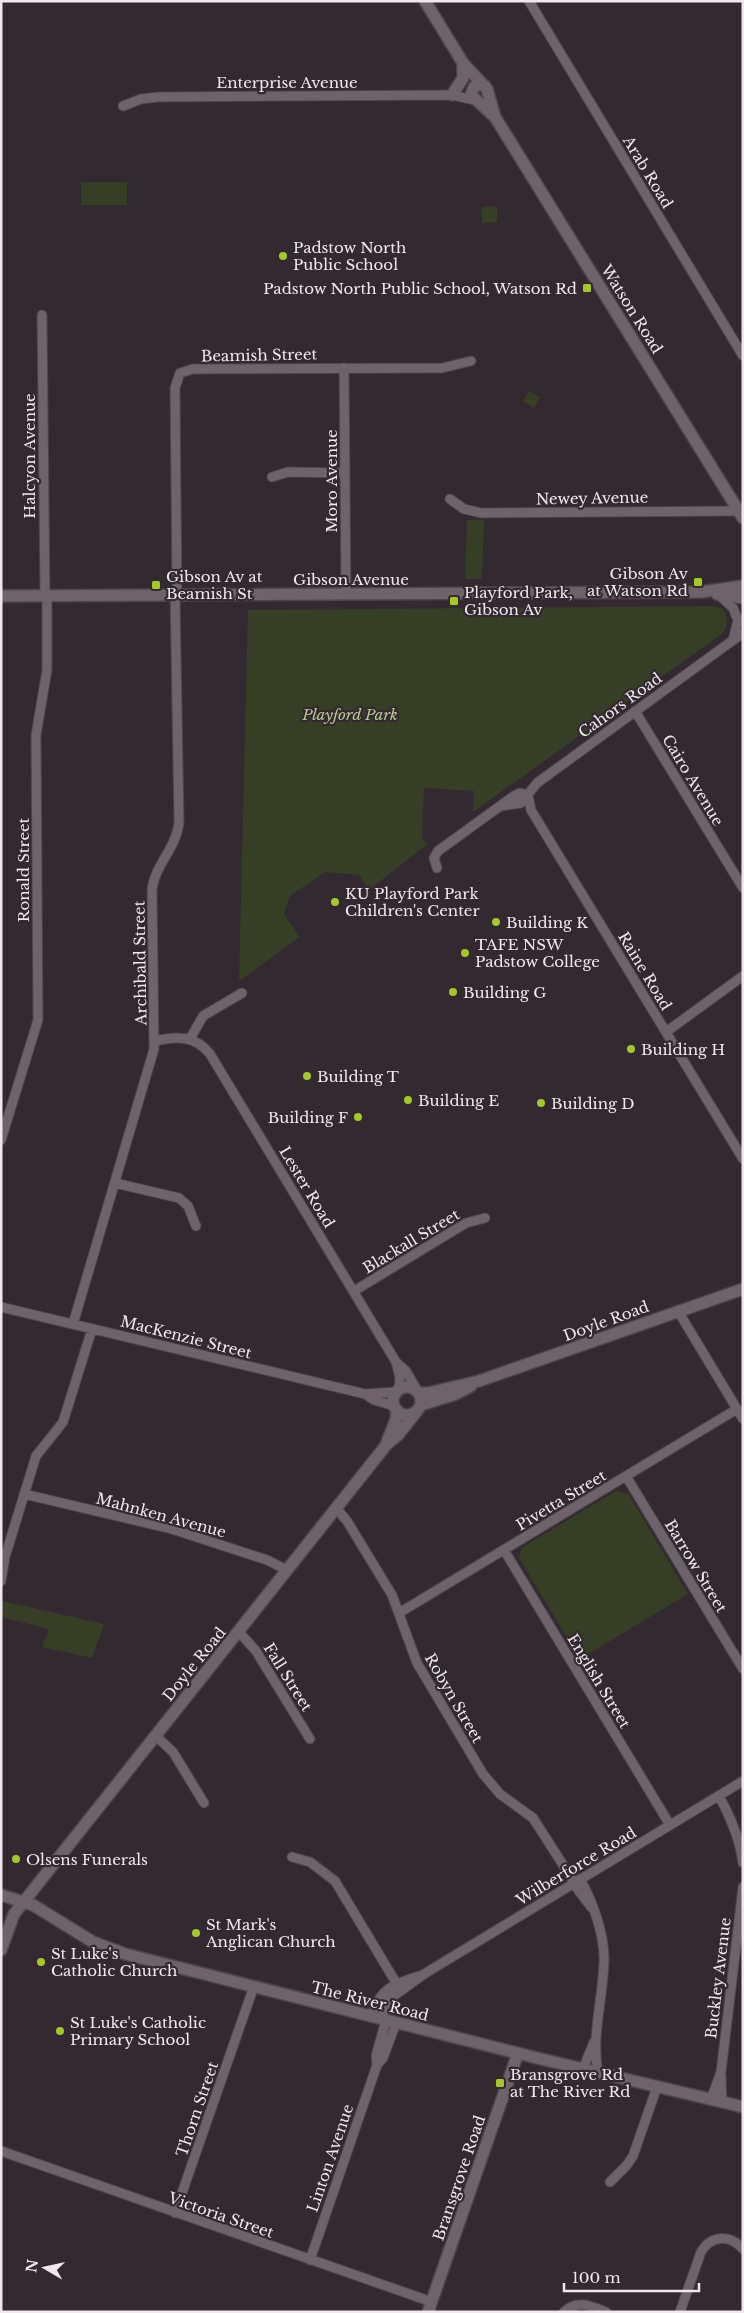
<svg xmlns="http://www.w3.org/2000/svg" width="744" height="2313" font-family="'Libre Baskerville',serif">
  <rect width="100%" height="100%" fill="#332931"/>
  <path fill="#373e26" d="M81,182H127V205H81Z
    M497,206V222L482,223V207Z
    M529,391L540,397L534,408L523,401Z
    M467,520H484L482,579H465Z
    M714,606L723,609C728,618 729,623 723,633L473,812L474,791L424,788L422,840L429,843L369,890L359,875L325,872L290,896L284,914L300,937L239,981L248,610Z
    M616,1491L629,1495L688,1594L580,1659L519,1558L521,1548Z
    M2,1601L104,1624L92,1658L42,1647L49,1629L1,1617Z"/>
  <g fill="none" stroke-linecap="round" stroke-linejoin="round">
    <g stroke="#4e444c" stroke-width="11">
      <path id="street" d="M529,1L743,356
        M123,106L141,99L158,97L452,95L474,100
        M42,315L45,596
        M344,368L346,594
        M272,477L288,472L345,473
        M450,499L464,509L481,513L738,511
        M177,595L175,388L180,373L193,369L442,368L471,361
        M719,595L733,608L738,620L733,640
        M635,711L743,888
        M528,795L531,810L743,1159
        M501,806L521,803L537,783L743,633
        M437,868L434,858L438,851L514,796L520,793L528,795
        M666,1032L743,976
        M190,1039L203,1016L242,993
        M155,1041C176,1036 195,1035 210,1054L396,1362L400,1378L399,1389
        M1,1140L38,1020L36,735L47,670V596
        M115,1183L179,1198L188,1206L196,1226
        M354,1291L466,1223L485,1218
        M1,1307L365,1394L374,1400L394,1406
        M678,1311L743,1419
        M73,1324L154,1049L152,889C155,865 177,847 179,822L175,595
        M396,1362L406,1371L417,1390
        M365,1394L396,1392
        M626,1476L743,1669
        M24,1494L172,1529L267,1560L287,1570
        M336,1508L347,1521L392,1595L417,1663L483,1774L500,1794L533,1818L574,1882
        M504,1550L670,1825
        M1,1581L5,1557L36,1456L63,1422L92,1329
        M399,1613L737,1409
        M239,1632L256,1651L310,1739
        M156,1736L173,1752L204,1803
        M719,1796C730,1816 740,1840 743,1863
        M292,1857L310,1862L335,1881L401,1991
        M580,1879C593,1902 605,1936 604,1962C603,1999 591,2036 598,2073
        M573,1883L591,1907
        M371,2017C379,1989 393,1984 419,1976
        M381,2019L388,2000L424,1974L743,1781
        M377,2065L383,2058L396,2023
        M583,2069L594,2042
        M721,2075L722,2102
        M711,2099L721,2072L743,1887
        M1,2151L432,2302
        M610,2182L627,2165L633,2156L657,2087
        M175,2213L254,1986
        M310,2260L377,2065L376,2056L386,2020
        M564,2312C577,2299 591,2306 606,2312
        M680,2312L701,2252C711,2235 730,2234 743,2249"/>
    </g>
    <g stroke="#4e444c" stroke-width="14">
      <path id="secondary" d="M425,1L463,63L487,89L495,117L743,518
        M485,86L479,84L474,87L471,95L495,117
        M452,95L463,78V63
        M717,594L743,598
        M1,596L701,592L743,586
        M393 1401a14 14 0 1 1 28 0a14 14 0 1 1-28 0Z
        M419,1393H428L479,1381L743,1289
        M424,1404L456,1394L471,1386
        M387,1442L396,1419L397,1410
        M1,1895L33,1905L93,1942L125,1954L537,2058L743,2107
        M1,1950L14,1914L387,1444L398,1435L417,1411
        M428,2312L518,2053"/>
    </g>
    <use href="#street" stroke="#6e626b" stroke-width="9"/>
    <use href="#secondary" stroke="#6e626b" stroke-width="11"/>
  </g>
  <g fill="#a4c825" stroke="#332931" stroke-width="2">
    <circle cx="283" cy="256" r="5"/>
    <rect x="582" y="283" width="10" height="10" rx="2.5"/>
    <rect x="693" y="577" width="10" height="10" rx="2.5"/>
    <rect x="151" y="580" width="10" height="10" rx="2.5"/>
    <rect x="449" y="596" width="10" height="10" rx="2.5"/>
    <circle cx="335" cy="902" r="5"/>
    <circle cx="496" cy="922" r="5"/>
    <circle cx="465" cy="953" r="5"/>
    <circle cx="453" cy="992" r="5"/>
    <circle cx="631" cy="1049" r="5"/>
    <circle cx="307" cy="1076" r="5"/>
    <circle cx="408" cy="1100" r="5"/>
    <circle cx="541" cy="1103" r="5"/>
    <circle cx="358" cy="1117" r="5"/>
    <circle cx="16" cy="1859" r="5"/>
    <circle cx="196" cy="1933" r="5"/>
    <circle cx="41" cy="1962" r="5"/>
    <circle cx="60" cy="2031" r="5"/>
    <rect x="495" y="2078" width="10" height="10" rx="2.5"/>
  </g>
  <g text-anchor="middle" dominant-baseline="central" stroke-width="4.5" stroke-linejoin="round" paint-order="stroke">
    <g font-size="15" fill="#efe7ed" stroke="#332931">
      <text x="287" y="82">Enterprise Avenue</text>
      <text transform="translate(648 172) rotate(59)">Arab Road</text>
      <text transform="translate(632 309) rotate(58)">Watson Road</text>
      <text transform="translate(259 355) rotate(-1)">Beamish Street</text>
      <text transform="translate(29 456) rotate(-90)">Halcyon Avenue</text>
      <text transform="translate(331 481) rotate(-90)">Moro Avenue</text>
      <text transform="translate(592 498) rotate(-1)">Newey Avenue</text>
      <text x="351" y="579">Gibson Avenue</text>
      <text transform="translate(620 705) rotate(-36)">Cahors Road</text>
      <text transform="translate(693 780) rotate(59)">Cairo Avenue</text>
      <text transform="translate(23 870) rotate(-90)">Ronald Street</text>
      <text transform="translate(140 963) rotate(-91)">Archibald Street</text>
      <text transform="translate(645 971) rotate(59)">Raine Road</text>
      <text transform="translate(307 1187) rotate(59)">Lester Road</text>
      <text transform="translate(411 1241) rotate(-31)">Blackall Street</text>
      <text transform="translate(606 1321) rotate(-20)">Doyle Road</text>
      <text transform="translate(186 1337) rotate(14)">MacKenzie Street</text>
      <text transform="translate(561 1500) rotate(-31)">Pivetta Street</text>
      <text transform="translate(161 1515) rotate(15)">Mahnken Avenue</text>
      <text transform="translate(696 1566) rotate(59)">Barrow Street</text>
      <text transform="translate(194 1664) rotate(-51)">Doyle Road</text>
      <text transform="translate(288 1677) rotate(58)">Fall Street</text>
      <text transform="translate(599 1681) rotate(59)">English Street</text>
      <text transform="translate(454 1698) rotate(60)">Robyn Street</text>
      <text transform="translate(576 1866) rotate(-31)">Wilberforce Road</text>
      <text transform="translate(718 1978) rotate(-83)">Buckley Avenue</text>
      <text transform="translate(370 2001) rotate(14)">The River Road</text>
      <text transform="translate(197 2109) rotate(-71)">Thorn Street</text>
      <text transform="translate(330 2158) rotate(-71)">Linton Avenue</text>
      <text transform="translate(459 2178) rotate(-71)">Bransgrove Road</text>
      <text transform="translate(221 2215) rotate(19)">Victoria Street</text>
    </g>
    <g font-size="15" fill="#efe7ed" stroke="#332931" text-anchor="start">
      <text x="293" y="247">Padstow North<tspan x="293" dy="17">Public School</tspan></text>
      <text x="577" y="288" text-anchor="end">Padstow North Public School, Watson Rd</text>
      <text x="688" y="573" text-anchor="end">Gibson Av<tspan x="688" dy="17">at Watson Rd</tspan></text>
      <text x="166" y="576">Gibson Av at<tspan x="166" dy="17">Beamish St</tspan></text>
      <text x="464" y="592">Playford Park,<tspan x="464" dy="17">Gibson Av</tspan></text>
      <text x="345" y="893">KU Playford Park<tspan x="345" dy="17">Children's Center</tspan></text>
      <text x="506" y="922">Building K</text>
      <text x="475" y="944">TAFE NSW<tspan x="475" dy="17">Padstow College</tspan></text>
      <text x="463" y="992">Building G</text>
      <text x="641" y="1049">Building H</text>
      <text x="317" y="1076">Building T</text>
      <text x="418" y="1100">Building E</text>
      <text x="551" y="1103">Building D</text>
      <text x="348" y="1117" text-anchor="end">Building F</text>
      <text x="26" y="1859">Olsens Funerals</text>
      <text x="206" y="1924">St Mark's<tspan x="206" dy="17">Anglican Church</tspan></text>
      <text x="51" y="1953">St Luke's<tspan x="51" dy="17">Catholic Church</tspan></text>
      <text x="70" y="2022">St Luke's Catholic<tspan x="70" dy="17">Primary School</tspan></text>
      <text x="510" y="2074">Bransgrove Rd<tspan x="510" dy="17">at The River Rd</tspan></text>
    </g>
    <g font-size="15" font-style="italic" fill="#b8c894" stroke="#332931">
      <text x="350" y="714">Playford Park</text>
    </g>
  </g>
  <rect width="744" height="2313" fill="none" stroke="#efe7ed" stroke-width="5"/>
  <g transform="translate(45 2268) rotate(279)" stroke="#332931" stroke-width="4" paint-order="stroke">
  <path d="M0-4L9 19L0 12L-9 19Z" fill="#efe7ed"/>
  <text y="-8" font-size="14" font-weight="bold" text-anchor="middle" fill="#efe7ed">N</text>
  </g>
  <path d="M564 2283v8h135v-8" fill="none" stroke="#efe7ed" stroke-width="2.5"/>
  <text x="572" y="2283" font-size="15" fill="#efe7ed" stroke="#332931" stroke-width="4" paint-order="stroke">100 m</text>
</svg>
